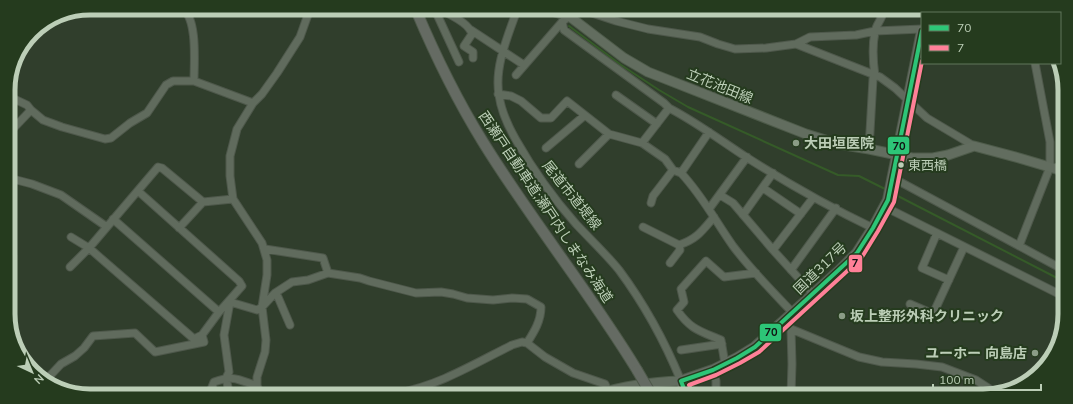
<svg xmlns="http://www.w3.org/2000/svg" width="1073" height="404" font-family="Mulish,'Noto Sans JP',sans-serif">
  <rect width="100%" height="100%" fill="#303e2c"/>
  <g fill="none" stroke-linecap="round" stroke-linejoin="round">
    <path stroke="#355b28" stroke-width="2" d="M569,26L621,65L659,90L688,107L838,175L859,176L887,190
      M892,193L1061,280"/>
    <g stroke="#4e584b" stroke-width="9">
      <path id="minor" d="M182,8C198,19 194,63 194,81
        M435,10L459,62
        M442,10C451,16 468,22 472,34L464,46L473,52V58
        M517,10C508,36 494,67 499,95C501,111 508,126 516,140C533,170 553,198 576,224C590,239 606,254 619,270C645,305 665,342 681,381
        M562,22L564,30L664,103L669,108L642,143
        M471,30L524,65
        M796,44L880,77L895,88L927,118L974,146
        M516,75L562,22L575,11H586L616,21L648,29L700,37L718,44L735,49L766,48L796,44L810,37L856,35L875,31L922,29
        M498,94L511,96L521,101L541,118H551L567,101L609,134L642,143L665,159L673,170
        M616,95L657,124
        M8,96L27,105L31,110
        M669,108C696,122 720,140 746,157C787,183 829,207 873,228
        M8,134L31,110L43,120L62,127L105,139L111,138L130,123L147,113L166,85L173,81H194L253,103
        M546,148L584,116
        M869,149L873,79L875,76C873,62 872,46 875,32C876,24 882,20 883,12
        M579,164L609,134
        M681,173C702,195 716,222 733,246C751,270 772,291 793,313
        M9,178L32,184L61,195L107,227
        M893,178L1062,269
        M763,188L801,214
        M720,195L733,203L773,250L813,294
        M651,203L653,196L673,170L681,173L709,132
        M885,207L1061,295
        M709,209L747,157
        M743,215L773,173
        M113,219L219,312
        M643,227L679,245C697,239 702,231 714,217
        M179,228L203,202L233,199
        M937,233L922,268L949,280
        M71,237L89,248L194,339L202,335L219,312L242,286L239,281L138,191
        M1019,246L1050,167V142L1035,63
        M265,249L323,258L328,273L360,278L369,281L416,293L441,292L453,294L467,298L493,300L512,298L527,299L541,307C541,321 534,332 527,343
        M773,250L813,198
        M670,263L680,250L679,245
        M70,267L89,248L158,167L162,168L203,202
        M791,270L836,208
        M275,293L278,297L290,325
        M910,304L933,314L964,247
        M789,326L791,329L792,364L791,395
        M791,329L859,357L882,362L916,364L942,367L976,380L996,393
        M681,350L722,344
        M725,364L721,340C700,331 691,330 677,310L684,302L681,289L706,261L724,277L756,273
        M713,370L716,381V395
        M46,380L61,364L75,356L84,348L93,336L135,333L155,352L204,342L202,335
        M210,392L214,382C234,375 237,379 257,386
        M229,392L226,378L229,372L224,335L230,302L257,310L262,307L275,293L292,282L308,280L328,273
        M260,392L257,386V377L265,352L266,340L262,307L267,275V260L262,243L233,199L230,176V156L237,129L253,103L262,94L277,73L300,37L310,9
        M397,393C436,387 476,363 512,345L522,342L527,343L545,357L573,373L605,384L608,391"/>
    </g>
    <g stroke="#4e5b4a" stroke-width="11">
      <path id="major" d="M548,10L569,16L624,58L648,72L806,134L838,144L869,149L912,158H933L948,155L974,146L1019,158L1063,171
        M599,394C626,385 653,382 681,381"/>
    </g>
    <g stroke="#4d5949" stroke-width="12">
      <path id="highway" d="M416,10C435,55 457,100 483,142C531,220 589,291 637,370
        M926,13V12
        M686,394L681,381L713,370L737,358L755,347L840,270L857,253L873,228L888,200L922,31"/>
    </g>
    <use href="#minor" stroke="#606b5d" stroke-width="7"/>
    <use href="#major" stroke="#626d5f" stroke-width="9"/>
    <use href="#highway" stroke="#656b63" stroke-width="10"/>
    <g stroke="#4d5949" stroke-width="12" stroke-linecap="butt">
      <path id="highway-bridge" d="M637,370L651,394"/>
    </g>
    <use href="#highway-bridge" stroke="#656b63" stroke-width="10"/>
    <g stroke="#253b1e" stroke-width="7">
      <path id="bus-1" d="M686,394L681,381L713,370L737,358L755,347L857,253L873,228L888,200L922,31"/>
    </g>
    <g stroke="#253b1e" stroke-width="7">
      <path id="bus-2" d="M692,392L689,385L716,375L740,363L759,352L844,274L862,257L878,231L894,202L922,61"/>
    </g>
    <use href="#bus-1" stroke="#2dc577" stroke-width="4"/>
    <use href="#bus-2" stroke="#ff8098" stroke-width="4"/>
  </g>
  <g fill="#8b9c86" stroke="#253b1e" stroke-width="1.5">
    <circle cx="796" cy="143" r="4"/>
    <circle cx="842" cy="316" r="4"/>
    <circle cx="1035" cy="353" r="4"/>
  </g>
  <circle fill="#bcceb7" stroke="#253b1e" stroke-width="1.5" cx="901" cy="165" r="3.5"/>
  <g text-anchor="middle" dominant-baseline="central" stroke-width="4" stroke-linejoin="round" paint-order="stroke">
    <g font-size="13" fill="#bcceb7" stroke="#253b1e" text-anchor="start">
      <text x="908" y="165">東西橋</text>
    </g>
    <g font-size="14" fill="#bcceb7" stroke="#253b1e">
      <text transform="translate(720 86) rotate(22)">立花池田線</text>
      <text transform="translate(572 195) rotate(51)">尾道市道堤線</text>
      <text transform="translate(546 207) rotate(56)">西瀬戸自動車道;瀬戸内しまなみ海道</text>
      <text transform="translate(820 268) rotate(-44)">国道317号</text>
    </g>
    <g font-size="14" font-weight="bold" fill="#bcceb7" stroke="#253b1e" text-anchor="start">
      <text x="804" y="143">大田垣医院</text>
      <text x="850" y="316">坂上整形外科クリニック</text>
      <text x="1027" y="353" text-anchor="end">ユーホー 向島店</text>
    </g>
  </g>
  <path d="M0 0H1073V404H0ZM90 15H983A75 75 0 0 1 1058 90V314A75 75 0 0 1 983 389H90A75 75 0 0 1 15 314V90A75 75 0 0 1 90 15Z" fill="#253b1e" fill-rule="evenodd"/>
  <path fill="none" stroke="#bcceb7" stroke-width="5" d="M90 15H983A75 75 0 0 1 1058 90V314A75 75 0 0 1 983 389H90A75 75 0 0 1 15 314V90A75 75 0 0 1 90 15Z"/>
  <g stroke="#253b1e" stroke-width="1.5">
    <rect x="887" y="136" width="23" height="19" rx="4" fill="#2dc577"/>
    <rect x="848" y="254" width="15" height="19" rx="4" fill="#ff8098"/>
    <rect x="759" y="323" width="23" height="19" rx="4" fill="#2dc577"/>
  </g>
  <g font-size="11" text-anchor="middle" font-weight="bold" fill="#111">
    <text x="899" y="150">70</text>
    <text x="855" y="267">7</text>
    <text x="771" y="336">70</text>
  </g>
  <rect x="921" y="12" width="140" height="52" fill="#253b1e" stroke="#61765b"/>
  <rect x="929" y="25" width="20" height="6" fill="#2dc577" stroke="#61765b"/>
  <text x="957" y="32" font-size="12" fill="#bcceb7">70</text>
  <rect x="929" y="45" width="20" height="6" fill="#ff8098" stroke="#61765b"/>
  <text x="957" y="52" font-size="12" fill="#bcceb7">7</text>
  <g transform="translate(32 372) rotate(136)" stroke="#253b1e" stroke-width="3" paint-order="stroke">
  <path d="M0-3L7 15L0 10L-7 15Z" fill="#bcceb7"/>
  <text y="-6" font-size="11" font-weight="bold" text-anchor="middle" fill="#bcceb7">N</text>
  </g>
  <path d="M933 384v6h108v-6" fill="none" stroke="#bcceb7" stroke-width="2"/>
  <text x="939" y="384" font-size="12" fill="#bcceb7" stroke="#253b1e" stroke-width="3" paint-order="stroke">100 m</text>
</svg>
